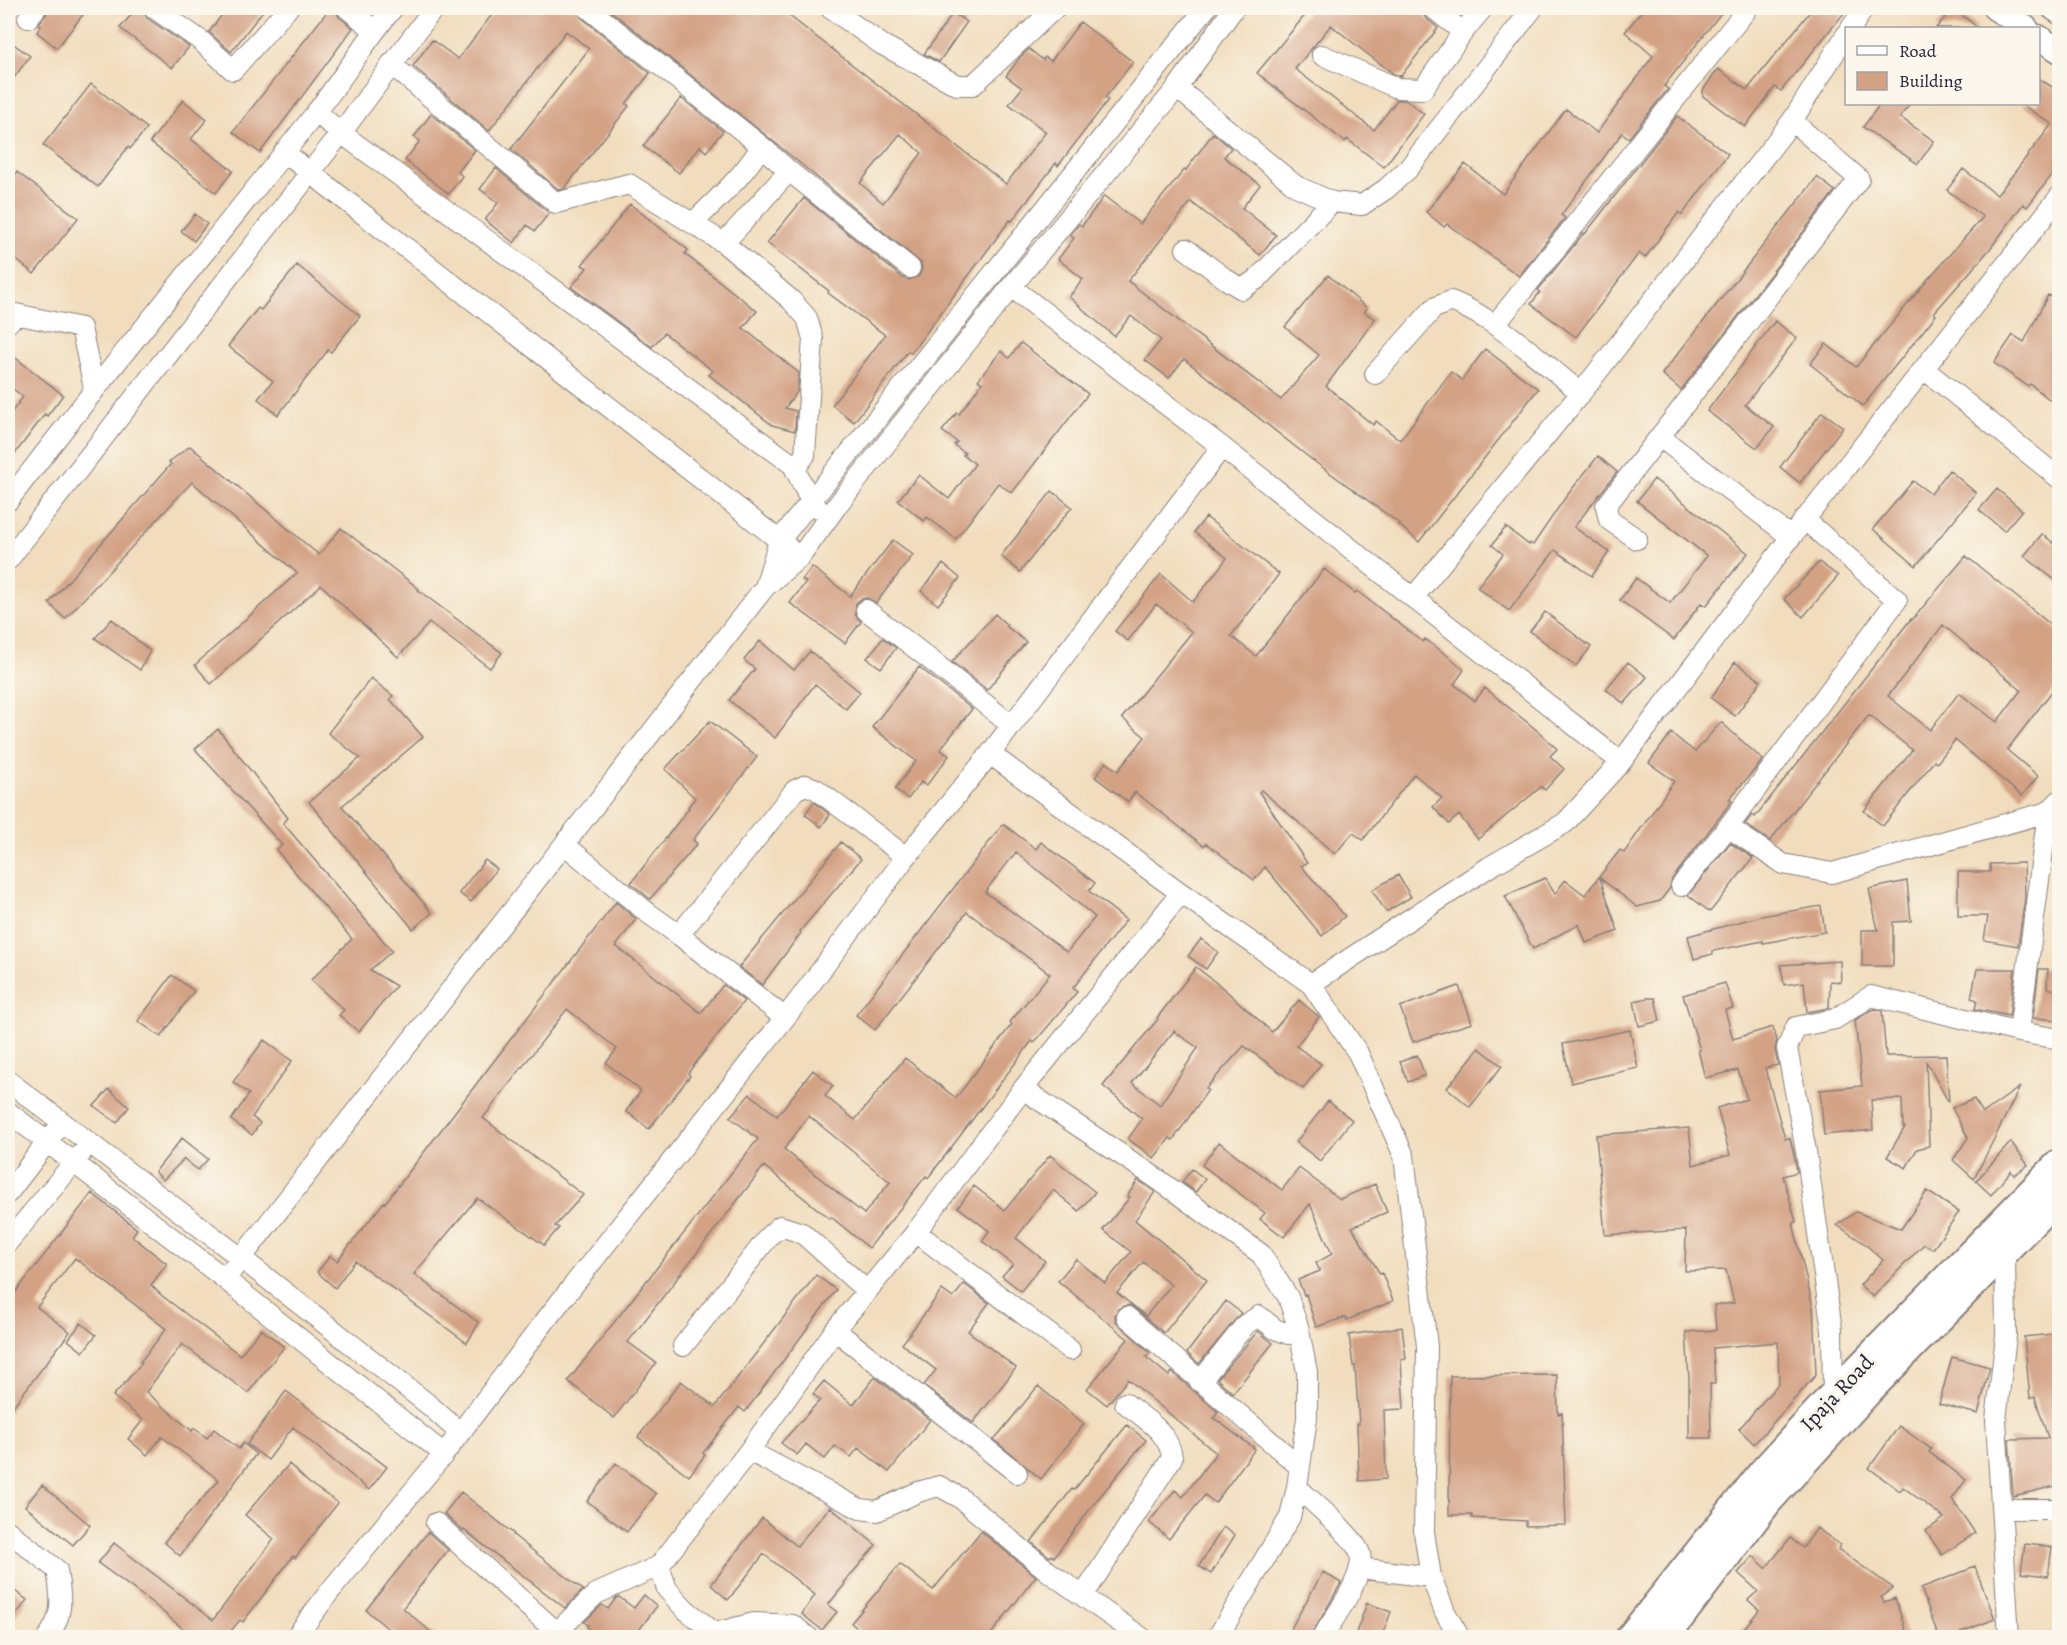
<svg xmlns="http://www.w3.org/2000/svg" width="2067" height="1645" font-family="Alegreya,serif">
  <rect width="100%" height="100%" fill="#fbf7ec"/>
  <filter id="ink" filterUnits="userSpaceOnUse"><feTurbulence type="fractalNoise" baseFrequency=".0167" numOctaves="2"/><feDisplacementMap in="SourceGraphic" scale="12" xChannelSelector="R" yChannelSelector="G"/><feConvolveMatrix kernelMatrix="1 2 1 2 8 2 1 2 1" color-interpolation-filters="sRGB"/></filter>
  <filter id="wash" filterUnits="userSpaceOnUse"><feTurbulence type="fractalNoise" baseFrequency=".008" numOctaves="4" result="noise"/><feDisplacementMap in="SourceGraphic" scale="24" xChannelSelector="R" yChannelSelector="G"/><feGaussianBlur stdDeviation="1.35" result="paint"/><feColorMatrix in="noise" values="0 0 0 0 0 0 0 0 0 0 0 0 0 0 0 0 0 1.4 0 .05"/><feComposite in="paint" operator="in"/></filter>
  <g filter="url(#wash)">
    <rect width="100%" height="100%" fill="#f1ddbd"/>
    <g id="blocks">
      <path fill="#d3a184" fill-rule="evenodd" d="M48,8H88L57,48L37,32L41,26L38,24L46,15Z
        M137,8H142L147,18L189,47L172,68L120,28Z
        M227,8H265L231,52L209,32Z
        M330,8H335L339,17L353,28L260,153L233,132Z
        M497,8H576L581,17L650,73L626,104L629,106L564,189L559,190L511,149L589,49L566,31L489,131L413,66L432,40L458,59Z
        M607,8H779L1006,184L1046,132L1009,104L1022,88L1006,76L1020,57L1029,49L1043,60L1045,57L1051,61L1080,22L1133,62L1105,98L1108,100L1058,166L1056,163L1012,221L1010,220L911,353L908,351L854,422L832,405L885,335L828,293L829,291L767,243L804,198L903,278L909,280L919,276L922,269L921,263L768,137ZM900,134L922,153L883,203L860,183Z
        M1311,8H1421L1425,17L1438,28L1401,76L1394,74L1366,53L1331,25L1295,69L1374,130L1397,100H1406L1424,114L1384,167L1347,139L1345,142L1257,73Z
        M1644,8H1725L1664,86L1668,89L1629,138L1622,133L1561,215L1565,218L1519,276L1447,224L1444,227L1426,212L1465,164L1503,194L1566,109L1597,133L1653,56L1625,32Z
        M1813,8H1848L1781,91L1775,87L1745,127L1703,96V90L1718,69L1747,90Z
        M1953,8L1978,28H1936Z
        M953,13L967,22L939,62L924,54Z
        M8,40L30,56L8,86Z
        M2038,78L2060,92V165L2027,207L2023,204L1990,249L1934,313L1936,315L1863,406L1810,364L1826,344L1856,367L1929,278L1983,217L1947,190L1963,169L1997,195L2052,124L2021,104H2038Z
        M91,84L147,128L130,149L128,147L98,187L43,145Z
        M681,98L723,131L706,152L700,146L679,173L643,146Z
        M183,100L207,119L191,139L233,171L216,193L150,142Z
        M1880,104H1910L1900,117L1934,141L1918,164L1863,127Z
        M431,114L475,150L458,172L462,176L449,194L405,160L420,141L414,137Z
        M1677,116L1728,154L1682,215L1679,212L1645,258L1639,253L1576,337L1531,304L1540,292L1538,290L1584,233L1585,234Z
        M1213,133L1231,148L1224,157L1260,185L1242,208L1276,235L1260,255L1191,202L1128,281L1281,400L1319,355L1285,327L1328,275L1367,308L1364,312L1375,319L1326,386L1373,425L1376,421L1400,440L1451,372L1462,380L1485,349L1538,389L1419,542L1399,525L1400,524L1311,459L1184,359L1169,378L1145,360L1161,340L1131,316L1114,336L1069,297L1083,279L1058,259L1074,238L1070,235L1079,224L1082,226L1104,196L1140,224L1185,169L1186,170Z
        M496,168L549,213L535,231L527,225L514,243L485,220L498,203L480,189Z
        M17,172L78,218L34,274L8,253V184Z
        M1817,177L1835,191L1681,390L1662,374Z
        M630,204L688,250L685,254L757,311L743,328L799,373L797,392L785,408L796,411L795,431L772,425L709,375L713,371L664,333L652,347L571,287L587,268L582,265Z
        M195,214L207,224L194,241L181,231Z
        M297,265L360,316L331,352L328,350L278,415L258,399L273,381L228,346L258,308L261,310Z
        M2048,295L2060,301V408L2030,384L2028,386L1994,363L2013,335L2024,342Z
        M1775,321L1797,338L1745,405L1774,427L1757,448L1707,411Z
        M1021,343L1088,394L1012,493L998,483L956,539L927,517L924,521L898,500L919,475L949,499L975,464L963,455L965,453L954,445L957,442L942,431L957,413L959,414L982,383L978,380L1001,351L1009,358Z
        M8,352L63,395L47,416L45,414L8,463V417L23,397L8,385Z
        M1822,412L1843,427L1800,483L1780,467Z
        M190,446L319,555L341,528L419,589L418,590L502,653L490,668L429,623L398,657L321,585L211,684L195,665L297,573L192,482L65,619L49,603L171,464L169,462Z
        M1598,456L1617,472L1574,527L1609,552L1592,576L1555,550L1509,611L1477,587L1503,554L1492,545L1506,527L1529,545L1530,543L1533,545L1565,498Z
        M1949,470L1976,493L1916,566L1873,529L1913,481L1931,494Z
        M1654,479L1748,553L1706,606L1701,603L1674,640L1620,600L1636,578L1670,603L1707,556L1637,501Z
        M1997,489L2022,510L2004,531L1979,510Z
        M1052,491L1072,507L1020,572L1001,556Z
        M1206,517L1279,574L1231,636L1256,656L1324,569L1355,593L1357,591L1423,642L1425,639L1453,660L1464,670L1454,684L1475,701L1485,688L1539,732L1557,749L1550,756L1564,769L1545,790L1541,787L1478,839L1459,815L1449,824L1433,807L1442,798L1414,774L1363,840L1353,833L1335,854L1261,790L1259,792L1307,863L1301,866L1345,916L1322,936L1265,867L1254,880L1206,843L1204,846L1135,792L1128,802L1095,777L1106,762L1118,771L1145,737L1122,718L1192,632L1156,604L1128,641L1115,631L1161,574L1193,602L1227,558L1194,532Z
        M2042,534L2060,548V584L2024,556Z
        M893,540L913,555L876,603L867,598L861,599L856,603L855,614L861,622L845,643L790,603L806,582L802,580L812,567L850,596Z
        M1966,556L2060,632V681L2007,750L2038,776L2022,796L1955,740L1937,763L1934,761L1883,826L1864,811L1912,750L1869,715L1770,841L1745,824L1752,815L1755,817L1911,619L1912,620ZM1943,625L2021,690L1997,722L1959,693L1930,730L1888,696Z
        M1819,562L1838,576L1803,617L1784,599Z
        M943,564L960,578L938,605L921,591Z
        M1545,612L1591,647L1576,666L1530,631Z
        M995,614L1007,625L1006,626L1026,642L987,690L952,662Z
        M112,619L150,651L140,670L95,638Z
        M883,638L896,648L881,668L867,658Z
        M760,641L794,670L810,651L860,692L846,709L815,684L775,738L729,700L755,669L744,660Z
        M1628,662L1647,677L1624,704L1606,689Z
        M1735,662L1761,681L1735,716L1711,698Z
        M919,667L972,709L942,747L941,750L949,756L926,786L921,782L908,799L895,789L916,761L872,727Z
        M371,678L393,696L390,699L423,737L342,806L432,913L413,929L309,802L360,758L328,733Z
        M710,721L757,757L693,840L697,844L650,899L631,883L689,808L688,807L695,798L665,769Z
        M1721,722L1763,760L1729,799L1732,801L1672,879L1670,888L1660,901L1637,907L1600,878L1618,931L1586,943L1579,924L1533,949L1505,896L1545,878L1555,894L1565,880L1585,895L1620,850L1624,853L1674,781L1649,763L1671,733L1695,752Z
        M218,729L288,818L283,823L392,951L370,970L396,986L359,1032L339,1015L344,1010L311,980L352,939L276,850L282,845L195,749Z
        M814,802L830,815L821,827L805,814Z
        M1003,824L1036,849L1041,842L1095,883L1089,891L1126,920L1073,988L1077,992L1034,1043L1032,1041L928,1178L926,1176L869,1248L831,1217L830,1219L764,1166L628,1342L656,1363L614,1418L568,1381L758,1139L730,1117L750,1094L777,1116L813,1070L833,1086L825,1096L855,1120L905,1058L956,1098L1012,1024L1010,1022L1050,974L967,912L875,1030L856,1015ZM1016,852L1095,917L1067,952L985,892ZM809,1116L890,1182L864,1214L784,1149Z
        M841,842L861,859L800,931L801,933L762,985L739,967Z
        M1730,843L1753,858L1710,912L1688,895Z
        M485,860L497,869L471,902L459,893Z
        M2024,863L2025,898L2018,946L1984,940L1988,916H1958V872H1990V864Z
        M1398,875L1411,897L1386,912L1372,890Z
        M1907,881L1911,921L1893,922V966H1862V930H1878L1869,889Z
        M616,902L636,919L616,946L701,1013L723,985L744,1001L688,1073L690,1076L649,1129L626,1111L641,1091L606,1063L617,1049L567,1009L483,1118L583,1195L555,1226L559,1228L544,1245L477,1198L414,1274L479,1323L467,1343L355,1261L335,1288L317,1272L330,1256L337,1261L384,1202L385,1203Z
        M1821,906L1825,932L1763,943V941L1713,951V954L1694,959L1688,936L1761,916Z
        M1201,939L1218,952L1206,969L1188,956Z
        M1840,961L1841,982L1830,981L1829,1008L1807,1012L1804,982L1784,985L1781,965Z
        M1196,967L1224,989L1272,1032L1299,1000L1319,1017L1296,1046L1321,1064L1303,1089L1244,1046L1206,1088L1208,1090L1173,1140L1170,1138L1154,1158L1128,1139L1142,1119L1103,1086L1158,1019L1157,1018ZM1174,1031L1198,1048L1160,1105L1132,1083Z
        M1977,969H2015L2009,1016L1975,1009L1977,1000L1971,998Z
        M2039,969H2048L2047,988L2060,991V1020L2033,1018Z
        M172,975L194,991L161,1037L138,1021Z
        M1725,983L1733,1008L1725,1010L1733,1039L1773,1027L1777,1041L1775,1050L1778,1065L1765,1068L1785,1139L1790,1138L1794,1154L1797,1172L1783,1176L1796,1222L1793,1223L1813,1307L1816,1375L1754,1444L1739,1429L1779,1383L1778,1342L1713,1348L1715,1384H1710L1711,1438H1689V1379L1686,1332L1716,1330L1714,1305L1734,1303L1726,1270L1685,1271L1686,1230L1605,1235L1596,1135L1689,1128L1693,1165L1730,1155L1717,1108L1747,1099L1738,1070L1705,1078L1698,1050H1700L1683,995Z
        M1459,986L1472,1023L1413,1042L1400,1007Z
        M1648,998H1655L1660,1021L1639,1026L1634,1001Z
        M1876,1009L1882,1011L1886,1056L1946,1055L1949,1103L1926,1061L1929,1146L1917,1149L1906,1168L1887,1157L1905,1127H1903L1902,1099L1871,1100L1873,1130L1824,1135L1820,1090L1862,1086L1855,1020L1872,1010Z
        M1630,1030L1638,1068L1571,1083L1563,1044Z
        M264,1040L292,1061L252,1117L260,1123L252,1135L231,1120L249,1094L233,1082Z
        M1479,1048L1502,1066L1470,1107L1447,1088Z
        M1417,1055L1425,1075L1408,1082L1400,1062Z
        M2020,1087L1974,1179L1953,1160L1968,1138L1952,1108L1974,1099L1983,1113Z
        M109,1089L129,1107L117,1123L94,1106Z
        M1328,1101L1352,1120L1320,1161L1296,1142Z
        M182,1138L208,1159L198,1170L184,1159L163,1180L155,1172Z
        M1219,1142L1282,1190L1299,1168L1340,1199L1375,1184L1387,1212L1352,1227L1380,1274L1382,1273L1393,1301L1347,1320L1346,1317L1316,1327L1306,1294L1304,1295L1298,1280L1320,1271L1316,1263L1332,1254L1310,1204L1284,1237L1260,1219L1265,1213L1202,1165Z
        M2011,1142L2028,1165L2014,1175L2011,1171L1991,1195L1976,1181Z
        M1050,1155L1095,1192L1079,1211L1053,1190L1016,1238L1045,1261L1021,1291L1002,1276L1013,1264L982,1241L989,1231L958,1207L974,1186L1005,1210Z
        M1192,1169L1205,1179L1196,1192L1182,1182Z
        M1138,1180L1155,1192L1135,1220L1207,1280L1164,1333L1130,1305L1124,1306L1118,1309L1115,1315L1116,1321L1150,1353L1146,1357L1169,1376L1172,1372L1218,1412L1214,1418L1255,1449L1215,1503L1205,1495L1169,1539L1149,1522L1175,1490L1183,1497L1216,1453L1128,1379L1107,1405L1087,1389L1128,1339L1058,1281L1076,1259L1105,1283L1131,1252L1103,1230L1130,1197L1127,1196ZM1143,1262L1171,1285L1146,1316L1117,1293Z
        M1927,1191L1959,1212L1933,1249L1924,1244L1873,1297L1860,1285L1883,1260L1865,1244L1837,1225L1856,1212L1901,1229Z
        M92,1193L137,1229L132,1236L167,1264L151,1285L161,1295L240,1355L261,1329L284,1347L248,1393L182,1344L146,1392L192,1431L194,1428L207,1438L214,1429L239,1449L243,1443L256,1454L180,1556L164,1542L219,1480L162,1437L147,1455L128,1439L143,1420L113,1396L142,1363L140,1362L166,1329L75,1258L37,1307L70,1332L8,1413V1302Z
        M816,1275L836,1290L745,1412L739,1407L703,1453L705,1455L689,1476L638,1437L681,1381L715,1407Z
        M964,1284L989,1303L968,1331L1016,1368L973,1423L924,1385L936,1370L902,1344L942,1290L953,1298Z
        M1226,1301L1241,1313L1199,1364L1187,1353Z
        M81,1323L96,1335L83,1352L68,1340Z
        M1402,1327L1406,1359L1401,1360L1404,1409L1384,1410L1386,1479L1359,1481L1357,1424H1359L1355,1366H1353L1349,1335Z
        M1258,1331L1273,1343L1233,1393L1217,1379Z
        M2060,1333V1485L2013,1496L2009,1439L2048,1438L2035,1397L2030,1398L2024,1337Z
        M1952,1357L1990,1367L1978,1414L1939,1404Z
        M1557,1375L1558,1414L1562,1413L1566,1525L1526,1526V1521L1472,1518V1515H1449L1450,1376Z
        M875,1377L930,1420L889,1472L858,1448L851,1457L835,1446L825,1459L806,1444L797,1455L781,1443L820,1400L813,1394L824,1381L853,1405Z
        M1038,1386L1084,1424L1041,1479L994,1440Z
        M286,1391L387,1467L369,1490L293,1427L268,1460L247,1444Z
        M1127,1425L1146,1440L1093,1505L1054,1557L1052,1555L1050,1557L1031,1542L1072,1489L1074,1490Z
        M1899,1426L1931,1449L1929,1452L1966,1480L1952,1499L1975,1533L1942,1555L1926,1531L1944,1518L1903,1487L1900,1491L1869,1468Z
        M616,1463L656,1494L627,1532L587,1501Z
        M289,1464L309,1483L338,1503L295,1558L293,1556L243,1622L240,1620L229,1633L235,1638H194L151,1602L98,1563L114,1543L213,1620L274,1539L245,1515Z
        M42,1485L90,1525L73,1545L25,1506Z
        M461,1492L514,1534L513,1535L583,1590L565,1608L464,1530L463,1531L444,1514Z
        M830,1507L876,1545L844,1583L845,1584L828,1605L837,1612L822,1630L802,1614L815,1595L764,1554L728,1600L711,1585L762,1518L797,1546Z
        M1223,1527L1235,1535L1211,1574L1199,1566Z
        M1817,1528L1840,1545L1838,1549L1893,1588L1881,1597L1884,1602L1895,1598L1908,1638H1736L1759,1610L1748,1600L1758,1591L1738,1573L1753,1556L1766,1568L1790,1538L1803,1548Z
        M981,1531L1036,1576L988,1638H869L851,1623L900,1564L933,1590Z
        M428,1532L448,1550L403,1608L438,1638H399L366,1610Z
        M2025,1544L2052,1547L2048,1576L2021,1573Z
        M1975,1567L1995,1619L1961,1632L1963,1638H1939L1921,1588Z
        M1323,1572L1341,1583L1310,1638H1304L1290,1630Z
        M8,1586L27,1600L8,1626Z
        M644,1595L657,1606L633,1638H600L587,1627L588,1625L584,1622L602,1605L608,1609L616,1598L619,1597L634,1608Z
        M1367,1603L1391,1612L1381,1638H1354Z"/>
    </g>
  </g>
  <g filter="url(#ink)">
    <use href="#blocks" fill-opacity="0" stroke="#8a807c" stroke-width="1.5"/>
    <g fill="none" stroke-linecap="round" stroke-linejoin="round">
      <g stroke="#8a807c" stroke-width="22">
        <path id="minor" d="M154,8L200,40L233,70L288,8
          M347,8L374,30
          M588,8L761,146C745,175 717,199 693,223
          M830,8L881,44L957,85H973L1055,8
          M1433,8L1463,32
          M28,18L36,8
          M1851,28L1864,8
          M1322,55L1397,88L1423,89L1463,32L1483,8
          M391,64L556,203L629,184L724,243L791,300L807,318L813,339L805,455L798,465H793
          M1177,88L1296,186L1332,202L1362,205L1386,189L1408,169L1533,8
          M316,112L341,133L793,465L810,500L818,508
          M761,146L789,171L910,268
          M284,152L789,548
          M724,243L789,171
          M1186,249L1227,280L1242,289L1257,279L1332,202
          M1011,287L1222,447L1621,762
          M8,323L16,314L81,328L94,388
          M1495,325L1748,8
          M1924,369L2060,479
          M1375,374L1434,308L1451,301C1497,319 1542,362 1581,393
          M1660,437L1791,537
          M8,501C108,370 213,243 315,114C342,79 365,42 393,8
          M1637,539L1609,520L1606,506L1859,179L1792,121
          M8,560L341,133L434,8
          M765,587L779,541L1206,8
          M1413,598L1581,393L1792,121L1846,35
          M866,610L937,665L1011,725
          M990,754L1181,893L1311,984L1489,867L1565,823L1621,762L1791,537L2060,196
          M1728,827L1783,864L1832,873L2048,812L2060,800
          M565,845L648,913L679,935L785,1018
          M1681,886L1728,827L1897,600L1804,519
          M679,935L795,790L806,785L816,789L906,857
          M1311,984L1358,1053L1404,1156L1427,1346L1424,1532L1431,1577L1445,1612L1460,1638
          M2019,1032L2048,812
          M8,1081L241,1258L429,1405L459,1432
          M1023,1089L1156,1178L1261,1254L1288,1297L1299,1330L1307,1372V1418L1297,1487L1290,1517L1217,1638
          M8,1112L225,1279L444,1454
          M8,1193L54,1133
          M916,1232L1070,1350
          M8,1242L81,1154
          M2005,1248L2006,1336L1996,1420L2009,1638
          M225,1279L765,587L800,557L839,503L1011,287L1177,88L1234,8
          M1127,1317L1300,1467
          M835,1330L1017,1473
          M683,1346L770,1235L780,1226L802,1233L867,1291
          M1200,1382L1246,1324L1259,1316L1275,1329L1288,1334L1299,1330
          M1833,1395L1832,1330L1806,1151L1787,1048L1796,1027L1835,1019L1871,996L2019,1032L2060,1039
          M749,1451L860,1509L877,1511L918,1492L939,1486L959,1497L1049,1572L1142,1638
          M1297,1487C1311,1501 1356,1537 1360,1554C1366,1575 1333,1619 1322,1638
          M2002,1509H2060
          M436,1523L563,1638
          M8,1531L57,1570C61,1598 65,1614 47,1638
          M1360,1568L1431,1577
          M1083,1596L1172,1458C1170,1432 1143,1418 1125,1403
          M557,1632L596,1594L659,1566
          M716,1633L754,1623L793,1625L809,1638
          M295,1638L330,1591L444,1454L549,1316L792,1009L906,857L990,754L1222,447
          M721,1638L685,1609L667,1589L659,1566L749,1451L835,1330L916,1232L1023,1089L1181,893"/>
      </g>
      <g stroke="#8a807c" stroke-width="27">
        <path id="tertiary" d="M1995,8L2026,28
          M2054,8L2060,12
          M2038,37L2060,51"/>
      </g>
      <g stroke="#8a807c" stroke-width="32">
        <path id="secondary" d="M1630,1638L1762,1473L1833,1395L2060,1163
          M1664,1638L1768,1501L1871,1388L2060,1194"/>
      </g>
      <use href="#minor" stroke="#fff" stroke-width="20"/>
      <use href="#tertiary" stroke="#fff" stroke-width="24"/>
      <use href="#secondary" stroke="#fff" stroke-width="28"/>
    </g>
  </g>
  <g text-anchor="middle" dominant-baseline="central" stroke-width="6" stroke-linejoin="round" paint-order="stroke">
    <g font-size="22" fill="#22223b" stroke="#fbf7ec">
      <text transform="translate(1837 1393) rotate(-47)">Ipaja Road</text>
    </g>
  </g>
  <rect width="2067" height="1645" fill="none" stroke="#fbf7ec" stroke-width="30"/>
  <rect x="1845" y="27" width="195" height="78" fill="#fbf7ec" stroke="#a4a2a5" stroke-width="1.5"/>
  <rect x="1857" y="46" width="30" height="9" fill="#ffffff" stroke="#a4a2a5" stroke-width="1.5"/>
  <text x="1899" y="57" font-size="18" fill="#22223b">Road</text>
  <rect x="1857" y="72" width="30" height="18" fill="#d3a184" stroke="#a4a2a5" stroke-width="1.5"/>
  <text x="1899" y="87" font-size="18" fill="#22223b">Building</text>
</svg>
